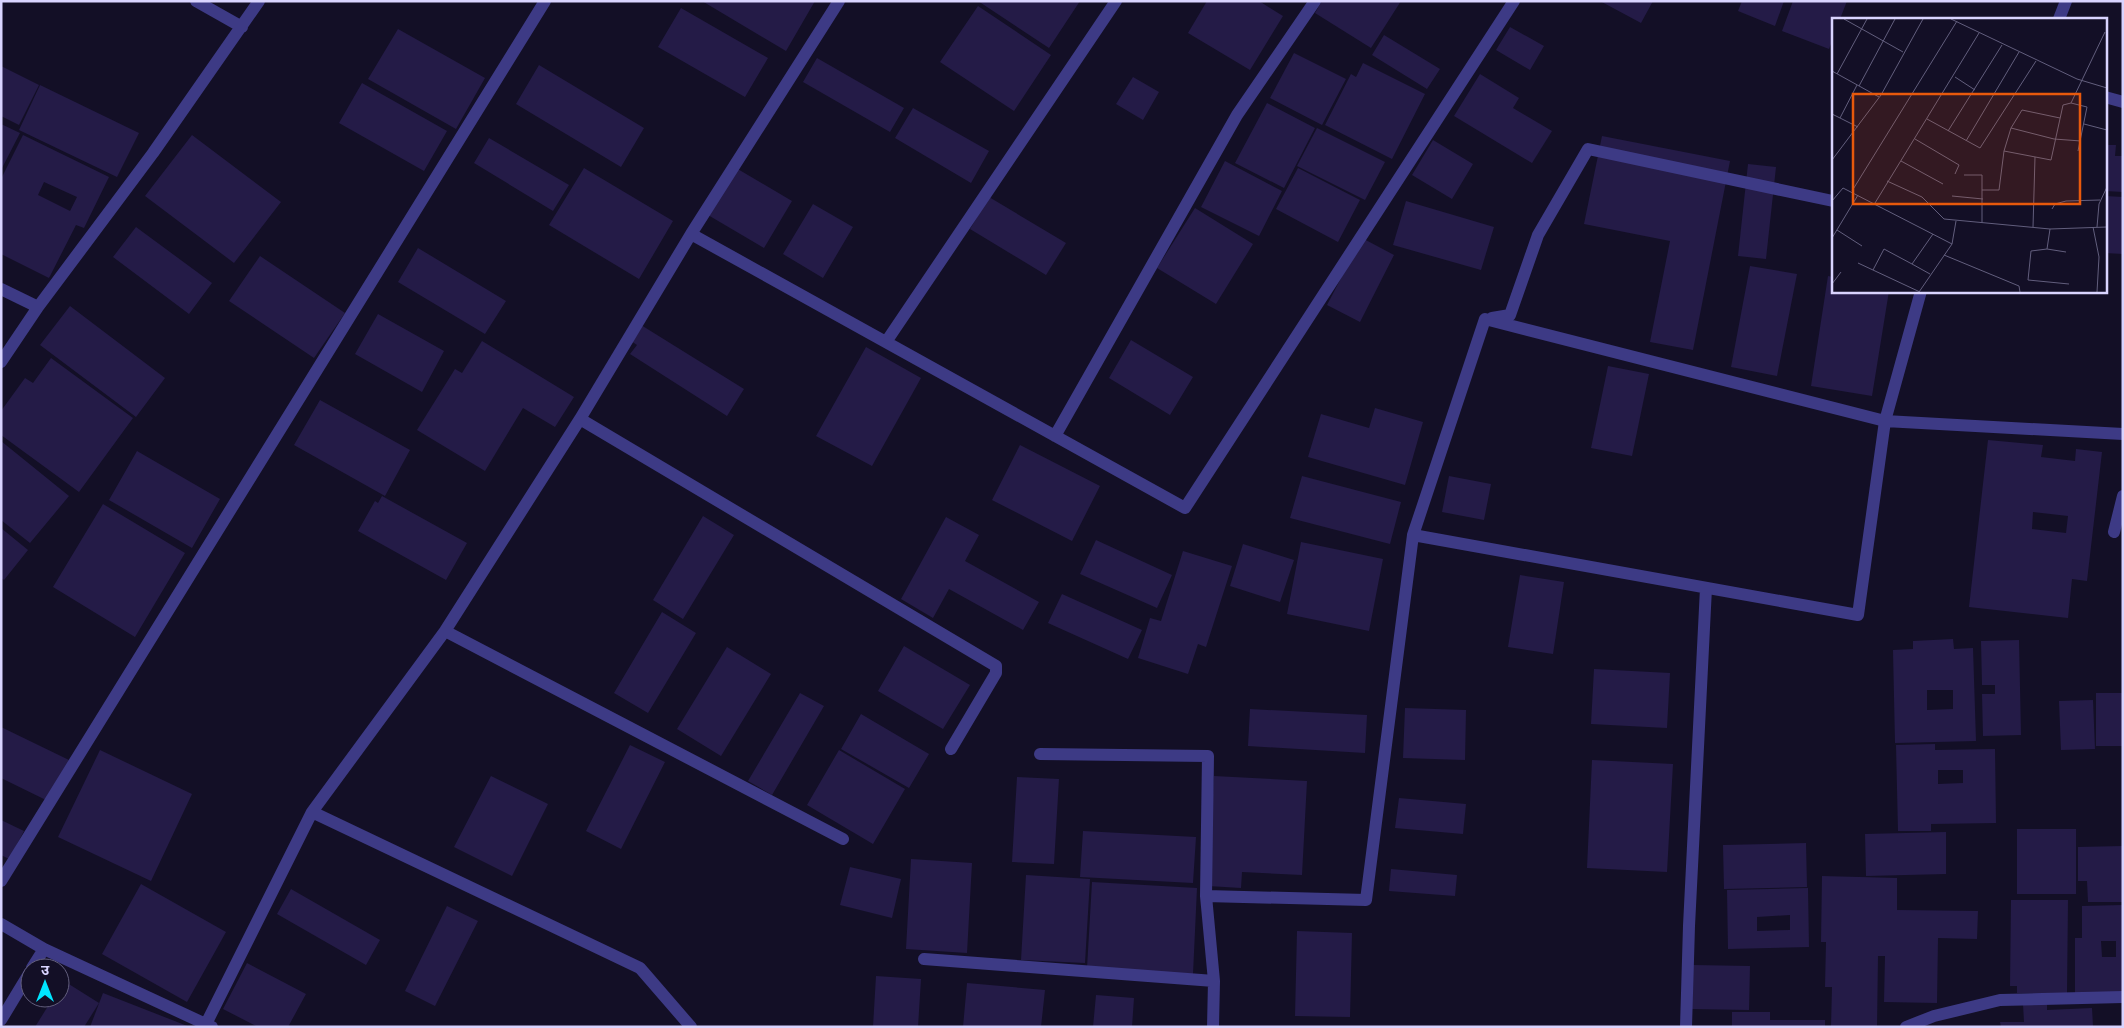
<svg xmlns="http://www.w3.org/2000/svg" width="2124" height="1028" font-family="Mulish,'Noto Sans Devanagari',sans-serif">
  <rect width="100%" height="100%" fill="#130f26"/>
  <path fill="#241b47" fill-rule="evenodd" d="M702,1H815L786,51Z
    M978,1H1080L1049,48Z
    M1207,1H1259L1283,16L1250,70L1188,33Z
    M1322,1H1401L1371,48L1315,13Z
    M1600,1H1653L1641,23Z
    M1742,1H1784L1775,26L1738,11Z
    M1793,1H1847L1840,19H1833V39L1829,49L1782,31Z
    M978,6L1051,55L1014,111L940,62Z
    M681,8L768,58L745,97L658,47Z
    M1510,27L1544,46L1530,70L1496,50Z
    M398,29L485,78L456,129L368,79Z
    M1384,35L1440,69L1427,89L1372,55Z
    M1294,53L1346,79L1322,125L1270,98Z
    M817,58L904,108L890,132L803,82Z
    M1363,63L1425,94L1392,159L1325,125L1351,74L1356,77Z
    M539,65L644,128L621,167L516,104Z
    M1,66L39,85L19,125L1,116Z
    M1480,74L1519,98L1513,108L1552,131L1532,163L1454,116Z
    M1133,77L1159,92L1143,120L1116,104Z
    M362,83L447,131L424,171L339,123Z
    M40,85L139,133L117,177L19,130Z
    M1267,103L1315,128L1284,188L1235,163Z
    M913,108L989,151L971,183L895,138Z
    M1,124L20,133L1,170Z
    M1317,128L1385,162L1365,200L1297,166Z
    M23,135L109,177L84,228L76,225L49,278L1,254V179ZM44,182L77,197L70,211L38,195Z
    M192,135L281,202L234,263L145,196Z
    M1602,136L1730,161L1693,350L1650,342L1670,241L1584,224Z
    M489,138L569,185L553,211L474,163Z
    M1433,140L1473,164L1452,199L1412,175Z
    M2105,145H2116L2115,156H2123V192L2105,191Z
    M1225,161L1282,191L1259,236L1201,207Z
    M1748,164L1776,167L1766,259L1738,256Z
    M584,168L673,221L639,279L549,225Z
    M736,168L792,201L764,248L708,215Z
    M1298,168L1360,200L1338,242L1276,209Z
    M2105,196L2123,197V254L2105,253Z
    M989,197L1066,243L1046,275L970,229Z
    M1406,201L1494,227L1481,270L1393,245Z
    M813,204L853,227L823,278L783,254Z
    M1195,208L1253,244L1216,304L1157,268Z
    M136,227L212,283L189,314L113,257Z
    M1362,238L1394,255L1360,322L1327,305Z
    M418,248L506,301L485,334L398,282Z
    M260,256L345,313L314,358L229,301Z
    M1750,266L1797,274L1777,376L1731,367Z
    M1828,276L1833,277V291H1889L1872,396L1811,386Z
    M70,306L165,378L136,417L40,345Z
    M378,314L444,351L422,392L355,354Z
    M641,325L744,389L727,416L630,354L637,345L631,341Z
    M1131,340L1193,377L1170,415L1109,378Z
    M482,341L574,397L555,427L523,408L485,471L417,430L455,369L462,373Z
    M866,347L921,378L872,466L816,436Z
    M51,358L133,418L79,492L1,435V411L25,378L33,383Z
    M1608,366L1649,374L1632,456L1591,448Z
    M320,400L410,450L385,496L294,445Z
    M1375,408L1423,422L1405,485L1308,457L1321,414L1369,428Z
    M1988,440L2043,445L2041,457L2075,461L2076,449L2102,452L2087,581L2072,579L2068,618L1969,607ZM2033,512L2068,516L2066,533L2032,529Z
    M1,441L69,496L30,543L1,520Z
    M1020,445L1100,486L1072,541L992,500Z
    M137,451L220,499L192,548L109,500Z
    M1302,476L1401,502L1390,544L1290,518Z
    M1449,476L1491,484L1484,520L1442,512Z
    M382,496L467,543L446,580L358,531L375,501L378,503Z
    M103,504L185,553L135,637L53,587Z
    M703,516L734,535L683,619L653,600Z
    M946,517L979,535L965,561L1039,602L1023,630L949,589L933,618L901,599Z
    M1,528L28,550L4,580L1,578Z
    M1096,540L1172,575L1157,608L1080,574Z
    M1301,542L1383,559L1369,631L1287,614Z
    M1243,544L1294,560L1280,602L1230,586Z
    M1183,551L1232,566L1206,647L1198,644L1188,674L1138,658L1150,618L1161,621Z
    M1520,575L1564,582L1553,654L1508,647Z
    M1062,594L1142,630L1128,659L1048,623Z
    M662,612L696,633L648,713L614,693Z
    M1953,639L1954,649L1973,648L1976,741L1895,743L1893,650L1913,649V641ZM1927,690H1953V709L1927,710Z
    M2019,640L2021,735L1983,736L1982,694H1995V685H1982L1981,641Z
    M904,646L970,685L943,729L878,691Z
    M727,647L771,674L721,756L677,729Z
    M1594,669L1670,673L1667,728L1591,724Z
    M800,693L824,706L772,795L748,781Z
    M2096,693H2123V746H2096Z
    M2093,700L2095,749L2061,750L2059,701Z
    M1405,708L1466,710L1465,760L1403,758Z
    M1250,709L1367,715L1365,753L1248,746Z
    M861,714L929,754L909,788L841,749Z
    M1,727L69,760L48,801L1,778Z
    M1935,744V750L1995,749L1996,823L1931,824V831H1898L1896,745ZM1938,770H1963V783L1938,784Z
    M630,745L665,762L621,849L586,831Z
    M100,750L192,794L151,881L58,837Z
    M839,750L905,789L873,844L807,805Z
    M1592,760L1673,764L1667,872L1587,868Z
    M491,776L548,804L512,876L454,847Z
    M1214,776L1307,781L1302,875L1242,872L1241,888L1208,886Z
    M1017,777L1059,779L1054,864L1012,862Z
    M1399,798L1466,804L1463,834L1395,828Z
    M1,820L24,831L9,859L1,855Z
    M2017,829H2076V894H2017Z
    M1083,831L1196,837L1193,883L1080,877Z
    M1946,832V874L1866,876L1865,834Z
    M1806,843L1807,887L1724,889L1723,845Z
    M2123,846V902H2088L2087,881H2078V847Z
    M911,859L972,863L967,953L906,949Z
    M850,867L901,879L892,918L840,905Z
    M1391,869L1457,875L1455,896L1389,891Z
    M1026,875L1090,879L1085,963L1021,960Z
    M1822,876L1897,878V910L1978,911L1977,939L1938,938L1937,1003L1884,1002L1885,956H1878L1877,1027H1831L1832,987H1825L1826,942H1821Z
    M1092,882L1197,888L1193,974L1087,968Z
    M141,884L226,932L187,1002L102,954Z
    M1808,888L1809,947L1728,949L1727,890ZM1790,915V930L1757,931V917Z
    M291,889L380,940L366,965L277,914Z
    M2011,900H2068L2067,993H2017V986H2010Z
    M2123,905V992L2075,993V938H2082V906ZM2101,941H2116V957H2102Z
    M447,906L478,921L435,1006L405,991Z
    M1297,931L1352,933L1350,1017L1295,1016Z
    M247,963L306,994L288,1027H258L223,1009Z
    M1693,965L1750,966L1749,1010L1692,1009Z
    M876,976L921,979L918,1027H873Z
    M64,981L99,1003L84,1027H35L53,998H60V987Z
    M967,983L1045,990L1041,1027H963Z
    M103,993L190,1027H90Z
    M1096,995L1134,998L1132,1027H1093Z
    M2047,1003V1010L2092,1008L2093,1026L2001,1027L2000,1022H2024L2023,1004Z
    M1732,1012H1770V1020H1825V1027H1732Z"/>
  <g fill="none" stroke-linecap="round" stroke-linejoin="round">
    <path stroke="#3d3a85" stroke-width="12" d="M196,1L242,27
      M2059,19L2066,1
      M2105,97L2123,102
      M691,234L1185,508L1514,1
      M1,289L38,307
      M1492,318L1510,315L1538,235L1588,149L1833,201
      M886,342L1116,1
      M1,362L38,307L153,153L259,1
      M580,419L996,666V673L951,749
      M1055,436L1237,115L1315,1
      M2114,532L2123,496
      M1413,535L1858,615L1885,421L1921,291
      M445,631L843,839
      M1040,754L1208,756L1206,896
      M312,812L640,968L691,1027
      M1,881L545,1
      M1,924L44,949L212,1027
      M924,959L1214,981
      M32,968L44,949
      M1,1020L30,972
      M206,1024L312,812L445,631L580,419L691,234L839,1
      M1213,1027L1214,981L1206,896L1366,900L1413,535L1485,319L1885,421L2123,434
      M1686,1027L1689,926L1706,588
      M1906,1027L1934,1016L2000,1000L2123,997"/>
  </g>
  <g transform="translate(1832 18)">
    <rect width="275" height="275" fill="#130f26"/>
    <path fill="none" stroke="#625e7d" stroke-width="1" d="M12,1L71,34M119,1L245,61L275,70M0,53L47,79M5,56L35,1M123,59L143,72M27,68L63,1M239,85L273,14M0,96L26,109M8,100L25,67M95,101L148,130L204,43M252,106L275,112M179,110L190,92L228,100M116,113L170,27M83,121L127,147L123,156M134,123L187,34M172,133L219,142L231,87L239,85L255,89L246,133M0,142L49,77L91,1M69,143L111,166M132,157H150V172M55,163L90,179L112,201L218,211L275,209M20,173L125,3M120,178L151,181M0,183L11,170L120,226M43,185L147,15M220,191L223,186L234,183L268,182M150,205V172H167L172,133L179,110L222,121L249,123M201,209L203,139M261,209L267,239L265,274M265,209L267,186L275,169M218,211L215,231L199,233L196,262L237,266M5,212L30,228M0,220L26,177M215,231L234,234M112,237L187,268L188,274M26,245L88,274M41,252L52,231L80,246M98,256L80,246L101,216M0,266L9,254M87,274L120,226L124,203"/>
    <path fill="#e8590c" fill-opacity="0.15" stroke="#e8590c" stroke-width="2.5" d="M21,76H248V186H21Z"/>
    <rect width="275" height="275" fill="none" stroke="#d9d4ff" stroke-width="2.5"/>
  </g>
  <rect width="2124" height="1028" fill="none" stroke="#d9d4ff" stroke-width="5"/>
  <g transform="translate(45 983)"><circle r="24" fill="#130f26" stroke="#625e7d"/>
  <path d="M0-4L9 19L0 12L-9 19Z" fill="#00e5ff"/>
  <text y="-8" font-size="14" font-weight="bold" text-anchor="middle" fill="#d9d4ff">उ</text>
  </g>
</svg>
